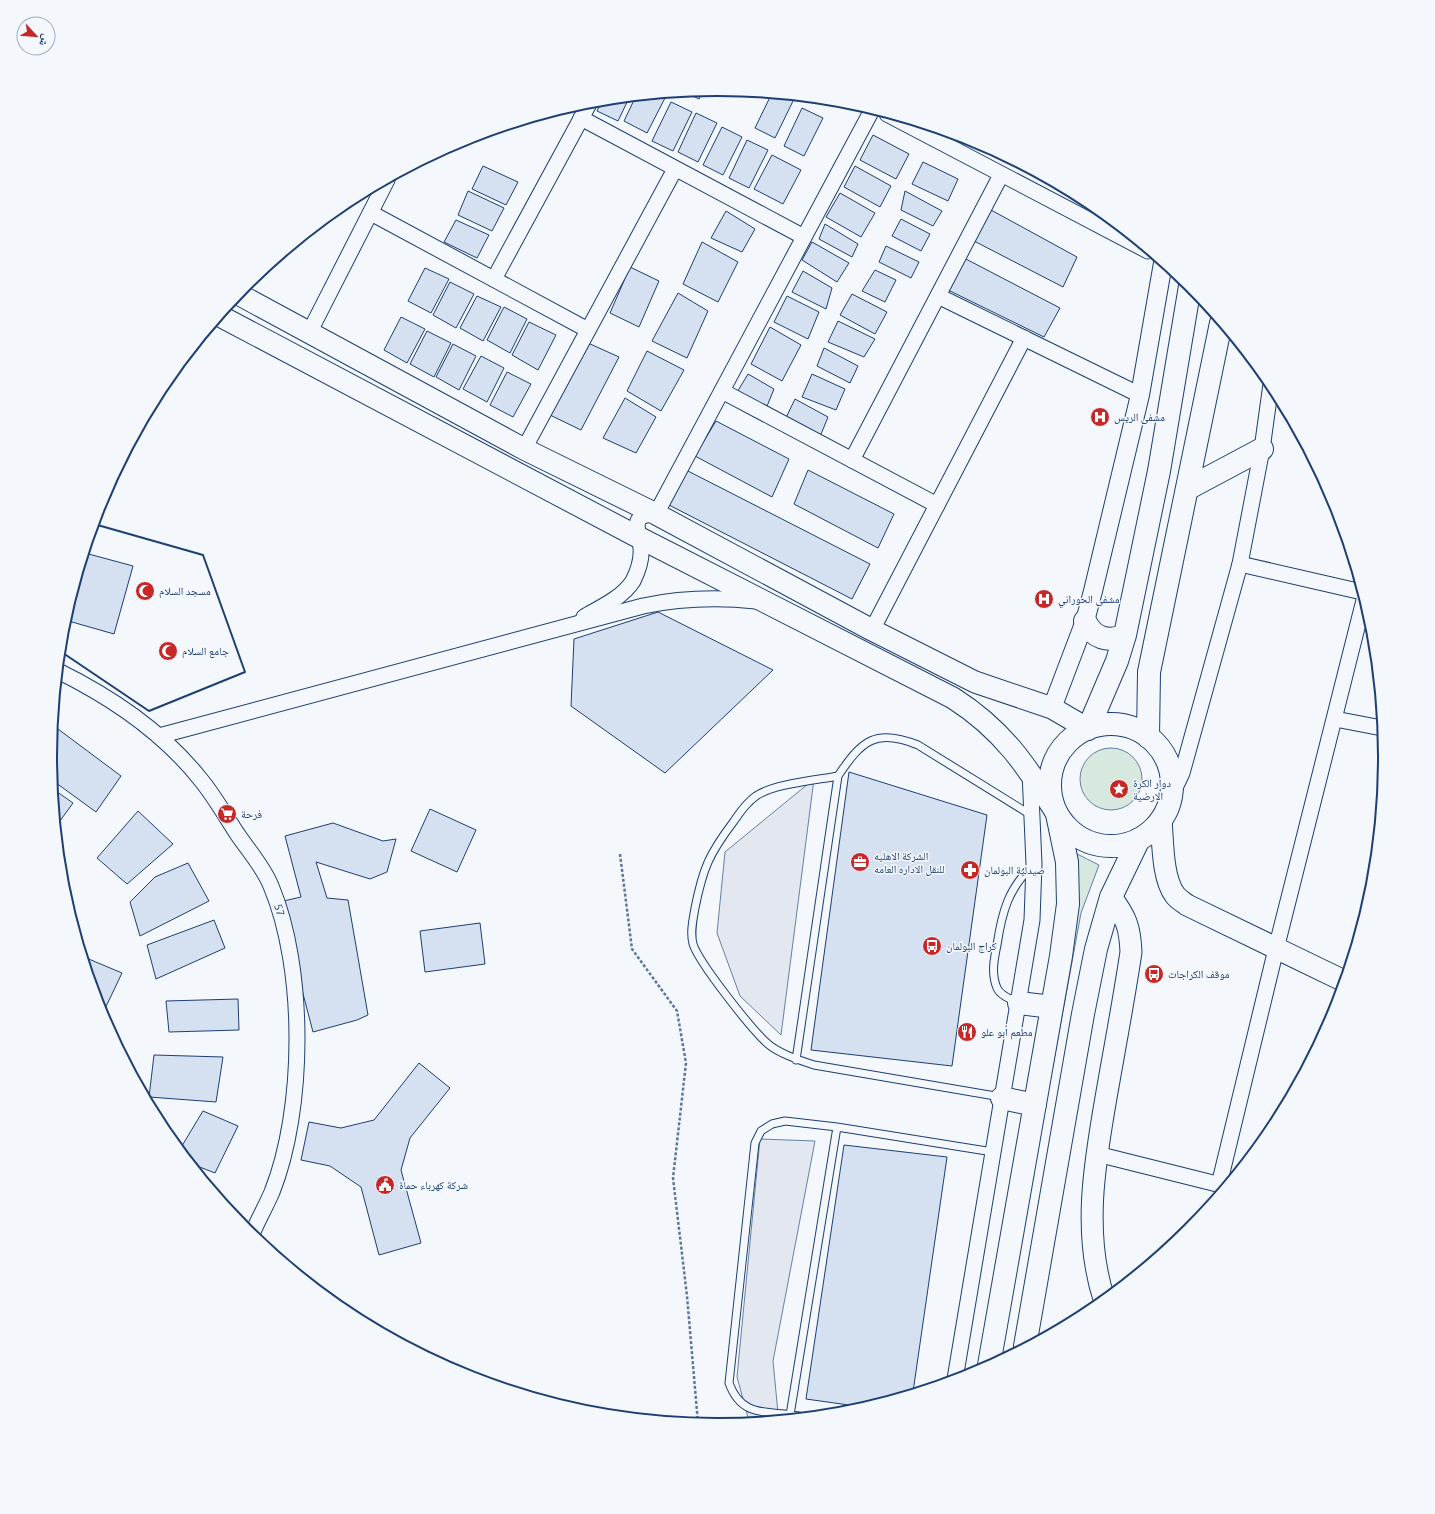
<svg xmlns="http://www.w3.org/2000/svg" width="1435" height="1514" font-family="Ubuntu,'Noto Naskh Arabic',sans-serif">
  <rect width="100%" height="100%" fill="#f4f7fb"/>
  <path fill="#d7e8df" stroke="#687fa3" d="M1080 779a31 31 0 1 1 62 0a31 31 0 1 1-62 0Z
    M1075,853L1099,865L1081,913L999,1360Z"/>
  <path fill="#e3e8f0" stroke="#687fa3" d="M814,779L781,1035L740,996L717,933L725,852Z
    M760,1139L815,1141L773,1361L778,1413L774,1419L749,1421L737,1377Z"/>
  <path fill="#d5e0f0" stroke="#1d3f73" d="M703,91L699,99L687,93Z
    M659,95L665,98L647,133L624,121L635,98Z
    M771,95L789,97L794,99L775,138L755,128Z
    M629,98L618,121L597,111L602,101Z
    M671,102L692,112L673,151L652,141Z
    M802,108L823,118L804,156L784,146Z
    M696,113L717,123L698,162L678,152Z
    M722,127L742,137L723,175L703,165Z
    M873,135L909,154L896,179L860,160Z
    M747,140L768,150L749,188L729,178Z
    M772,155L801,170L783,204L754,189Z
    M923,162L958,179L948,201L912,184Z
    M483,166L518,182L506,205L472,189Z
    M855,166L891,186L880,207L844,187Z
    M468,191L504,208L492,231L458,215Z
    M905,191L942,211L933,226L901,210Z
    M840,193L875,213L861,237L826,217Z
    M991,210L1077,257L1063,287L974,241Z
    M726,211L755,229L742,252L711,238Z
    M901,219L930,234L921,251L892,236Z
    M456,220L489,235L477,258L444,242Z
    M825,224L858,244L852,257L819,239Z
    M702,242L738,262L718,302L683,284Z
    M812,242L849,263L837,282L802,260Z
    M886,246L919,262L911,278L879,262Z
    M962,257L1060,308L1044,337L944,288Z
    M630,267L659,281L639,327L610,313Z
    M425,268L449,279L431,313L408,301Z
    M875,270L896,280L885,302L862,291Z
    M803,271L832,288L826,309L792,292Z
    M450,282L474,294L456,328L433,315Z
    M678,293L708,311L687,358L652,341Z
    M852,294L887,312L875,334L840,315Z
    M477,296L501,307L483,341L460,328Z
    M787,296L819,312L808,339L774,322Z
    M504,307L527,319L510,353L487,340Z
    M401,317L425,329L407,363L384,350Z
    M838,321L875,339L864,357L828,342Z
    M529,322L556,335L538,370L512,355Z
    M770,327L801,345L782,381L751,364Z
    M427,331L451,343L434,377L410,364Z
    M588,343L619,357L581,430L550,415Z
    M453,344L476,356L459,390L436,377Z
    M824,348L858,366L850,383L817,366Z
    M647,351L684,370L661,411L627,391Z
    M481,356L504,368L487,402L463,389Z
    M507,372L531,384L513,417L490,405Z
    M748,374L774,389L763,416L733,399Z
    M812,374L845,389L836,410L802,397Z
    M625,398L656,417L636,453L603,438Z
    M795,399L828,417L817,444L781,428Z
    M716,421L789,459L772,497L695,456Z
    M686,470L870,564L852,599L669,505Z
    M808,470L894,514L878,548L794,504Z
    M85,553L133,566L114,634L65,620Z
    M658,612L773,670L665,773L571,706L574,639Z
    M58,729L121,776L96,812L52,780L50,757L52,737Z
    M849,772L987,815L952,1066L811,1050Z
    M53,789L73,803L57,825Z
    M430,809L476,830L457,872L411,851Z
    M138,811L173,844L127,884L97,858Z
    M333,823L383,841L396,839L387,872L370,879L316,862L327,898L348,900L368,1015L357,1020L313,1032L279,902L301,897L285,836Z
    M188,863L209,901L140,936L130,902L155,877Z
    M214,920L225,948L156,979L147,945Z
    M480,923L485,964L425,972L420,931Z
    M84,957L122,973L102,1015L101,1012Z
    M238,999L239,1030L169,1032L166,1001Z
    M154,1055L223,1057L216,1102L149,1097Z
    M419,1063L450,1088L410,1138L401,1170L421,1243L379,1255L361,1187L330,1166L301,1160L309,1122L341,1128L374,1120Z
    M203,1111L238,1126L215,1173L192,1164L180,1149Z
    M844,1145L947,1157L913,1392L863,1407L806,1399Z"/>
  <g fill="none" stroke-linecap="round" stroke-linejoin="round">
    <g stroke="#1d3f73" stroke-width="9">
      <path id="service" d="M838,776C817,780 773,784 756,796C747,802 740,812 734,821C709,854 703,868 695,908C693,920 690,932 693,944C699,963 752,1030 768,1044C780,1054 799,1060 814,1065L1001,1097
        M1016,1002C1010,999 1000,995 997,988C991,974 994,959 997,945C1002,912 1008,889 1033,865
        M796,1060L838,776C862,740 876,728 918,745L1031,815
        M790,1415L837,1127
        M799,1416C768,1410 742,1419 729,1383L755,1143L761,1131L772,1124L785,1121L837,1127L993,1152"/>
    </g>
    <g stroke="#1d3f73" stroke-width="17">
      <g id="minor">
        <path d="M887,114L1148,251"/>
        <path d="M581,118L804,237"/>
        <path d="M371,213L588,330"/>
        <path d="M494,279L590,102"/>
        <path d="M938,296L1140,395"/>
        <path d="M309,333L387,180"/>
        <path d="M722,391L937,505"/>
        <path d="M524,449L675,169"/>
        <path d="M852,460L1001,175"/>
        <path d="M1240,564L1362,592"/>
        <path d="M584,617C601,607 622,598 633,581C638,571 642,559 641,548C639,530 628,514 656,514L872,110"/>
        <path d="M872,630L1024,338"/>
        <path id="s1" d="M58,671C113,698 163,732 201,780C215,797 226,817 238,835C249,851 264,868 271,886C306,969 305,1109 272,1192C266,1206 258,1220 252,1234"/>
        <path d="M1335,719L1382,728"/>
        <path d="M159,736L643,606C681,598 717,597 756,601"/>
        <path d="M1171,796L1182,773L1240,564L1262,449L1271,384"/>
        <path d="M1097,1154L1225,1186"/>
        <path d="M1219,1185L1276,949L1364,600"/>
        <path d="M955,1379L1032,920L1034,864L1030,772"/>
      </g>
    </g>
    <g stroke="#1d3f73" stroke-width="20">
      <path id="tertiary" d="M1052,708L1085,621L1093,591L1140,395L1163,263"/>
    </g>
    <g stroke="#1d3f73" stroke-width="23">
      <path id="secondary" d="M238,294L524,449L656,514L872,630L975,682L1052,708L1088,729
        M220,316L638,537L953,698C1003,730 1026,765 1057,814
        M1161,820C1163,841 1162,878 1175,895C1178,899 1183,902 1187,905L1344,981
        M1104,1299C1082,1231 1095,1161 1107,1092C1115,1046 1124,999 1131,952C1130,927 1126,917 1111,897"/>
    </g>
    <g stroke="#1d3f73" stroke-width="24">
      <path id="primary" d="M1187,489L1262,449
        M1085,621C1093,638 1108,643 1125,635
        M1050 785a61 61 0 1 1 122 0a61 61 0 1 1-122 0Z
        M1088,729L1117,661L1125,635L1159,471L1190,286
        M1148,737L1149,672L1221,323
        M1019,1003L1052,1007
        M1002,1098L1035,1105
        M1025,1346L1083,1014L1096,949L1111,897L1139,839
        M989,1365L1061,956L1068,904L1067,862L1057,814"/>
    </g>
    <path stroke="#5e769c" stroke-width="2.5" stroke-dasharray="3 2" stroke-linecap="butt" d="M620,854L632,949L677,1011L686,1063L673,1178L687,1296L698,1423"/>
    <use href="#service" stroke="#f4f7fb" stroke-width="7"/>
    <use href="#minor" stroke="#f4f7fb" stroke-width="15"/>
    <use href="#tertiary" stroke="#f4f7fb" stroke-width="18"/>
    <use href="#secondary" stroke="#f4f7fb" stroke-width="21"/>
    <use href="#primary" stroke="#f4f7fb" stroke-width="22"/>
    <path stroke="#1d3f73" stroke-width="2" d="M60,651L149,711L245,672L203,555L94,524"/>
  </g>
  <defs>
    <g id="hospital-disc" transform="scale(1)"><circle r="9.5" fill="#c62828" stroke="#f4f7fb"/><path d="M-5-5h3v3.5h4V-5h3V5h-3V1.5h-4V5h-3Z" fill="#fff"/></g>
    <g id="mosque-disc" transform="scale(1)"><circle r="9.5" fill="#c62828" stroke="#f4f7fb"/><path d="M3.5-4.9A6 6 0 1 0 3.5 4.9A5 5 0 1 1 3.5-4.9Z" fill="#fff"/></g>
    <g id="sight-disc" transform="scale(1)"><circle r="9.5" fill="#c62828" stroke="#f4f7fb"/><path d="M0-6L1.8-2.2L6-1.7L2.9 1.2L3.7 5.4L0 3.3L-3.7 5.4L-2.9 1.2L-6-1.7L-1.8-2.2Z" fill="#fff"/></g>
    <g id="supermarket-disc" transform="scale(1)"><circle r="9.5" fill="#c62828" stroke="#f4f7fb"/><path d="M-6-5.5h2.5l.6 2H6L4.5 2H-2.5L-4.4-4H-6ZM-1.5 3.2a1.3 1.3 0 1 0 .1 0ZM3 3.2a1.3 1.3 0 1 0 .1 0Z" fill="#fff"/></g>
    <g id="office-disc" transform="scale(1)"><circle r="9.5" fill="#c62828" stroke="#f4f7fb"/><path d="M-6-3h4V-5.5h4V-3h4V5H-6ZM-1-4.5V-3h2v-1.5ZM-6 0V1H6V0Z" fill="#fff"/></g>
    <g id="pharmacy-disc" transform="scale(1)"><circle r="9.5" fill="#c62828" stroke="#f4f7fb"/><path d="M-2-6h4v4h4v4h-4v4h-4v-4h-4v-4h4Z" fill="#fff"/></g>
    <g id="bus-disc" transform="scale(1)"><circle r="9.5" fill="#c62828" stroke="#f4f7fb"/><path d="M-5-6H5V4H4V6H2V4H-2V6H-4V4H-5ZM-3.5-4V0h7V-4ZM-3.5 1.2v1.5H-2V1.2ZM2 1.2v1.5H3.5V1.2Z" fill="#fff"/></g>
    <g id="restaurant-disc" transform="scale(1)"><circle r="9.5" fill="#c62828" stroke="#f4f7fb"/><path d="M-5-6h1v4h1v-4h1v4h1v-4h1v5L-1.5 .5V6h-2V.5L-5-1ZM5-6V6H3V1.5H1.5Q1.5-4 5-6Z" fill="#fff"/></g>
    <g id="civic-disc" transform="scale(1)"><circle r="9.5" fill="#c62828" stroke="#f4f7fb"/><path d="M-.6-6.5H3V-4.5H.6V-3L4-1V1h2V6H-6V1h2V-1L-.6-3ZM-1.2 2.5V6h2.4V2.5Z" fill="#fff"/></g>
  </defs>
  <g fill-rule="evenodd">
    <use href="#hospital-disc" x="1100" y="417"/>
    <use href="#mosque-disc" x="145" y="591"/>
    <use href="#hospital-disc" x="1044" y="599"/>
    <use href="#mosque-disc" x="168" y="651"/>
    <use href="#sight-disc" x="1119" y="789"/>
    <use href="#supermarket-disc" x="227" y="814"/>
    <use href="#office-disc" x="860" y="862"/>
    <use href="#pharmacy-disc" x="970" y="870"/>
    <use href="#bus-disc" x="932" y="946"/>
    <use href="#bus-disc" x="1154" y="974"/>
    <use href="#restaurant-disc" x="967" y="1032"/>
    <use href="#civic-disc" x="385" y="1185"/>
  </g>
  <g text-anchor="middle" dominant-baseline="central" stroke-width="3" stroke-linejoin="round" paint-order="stroke">
    <g font-size="11" fill="#1d3f73" stroke="#f4f7fb" text-anchor="start">
      <text x="1114" y="417">مشفى الريس</text>
      <text x="159" y="591">مسجد السلام</text>
      <text x="1058" y="599">مشفى الحوراني</text>
      <text x="182" y="651">جامع السلام</text>
      <text x="1133" y="783">دوار الكرة<tspan x="1133" dy="13">الارضية</tspan></text>
      <text x="241" y="814">فرحة</text>
      <text x="874" y="856">الشركة الاهليه<tspan x="874" dy="13">للنقل الاداره العامه</tspan></text>
      <text x="984" y="870">صيدلية البولمان</text>
      <text x="946" y="946">كراج البولمان</text>
      <text x="1168" y="974">موقف الكراجات</text>
      <text x="981" y="1032">مطعم أبو علو</text>
      <text x="399" y="1185">شركة كهرباء حماة</text>
    </g>
    <g font-size="11" fill="#1d3f73" stroke="#f4f7fb">
      <text stroke="none"><textPath href="#s1" startOffset="334">57</textPath></text>
    </g>
  </g>
  <path d="M0 0H1435V1514H0ZM717 96H718A660 660 0 0 1 1378 756V758A660 660 0 0 1 718 1418H717A660 660 0 0 1 57 758V756A660 660 0 0 1 717 96Z" fill="#f4f7fb" fill-rule="evenodd"/>
  <path fill="none" stroke="#1d3f73" stroke-width="2" d="M717 96H718A660 660 0 0 1 1378 756V758A660 660 0 0 1 718 1418H717A660 660 0 0 1 57 758V756A660 660 0 0 1 717 96Z"/>
  <g transform="translate(36 36) rotate(116)"><circle r="19" fill="#f4f7fb" stroke="#9eadc5"/>
  <path d="M0-3L7 15L0 10L-7 15Z" fill="#c62828"/>
  <text y="-6" font-size="11" font-weight="bold" text-anchor="middle" fill="#1d3f73">ش</text>
  </g>
</svg>
